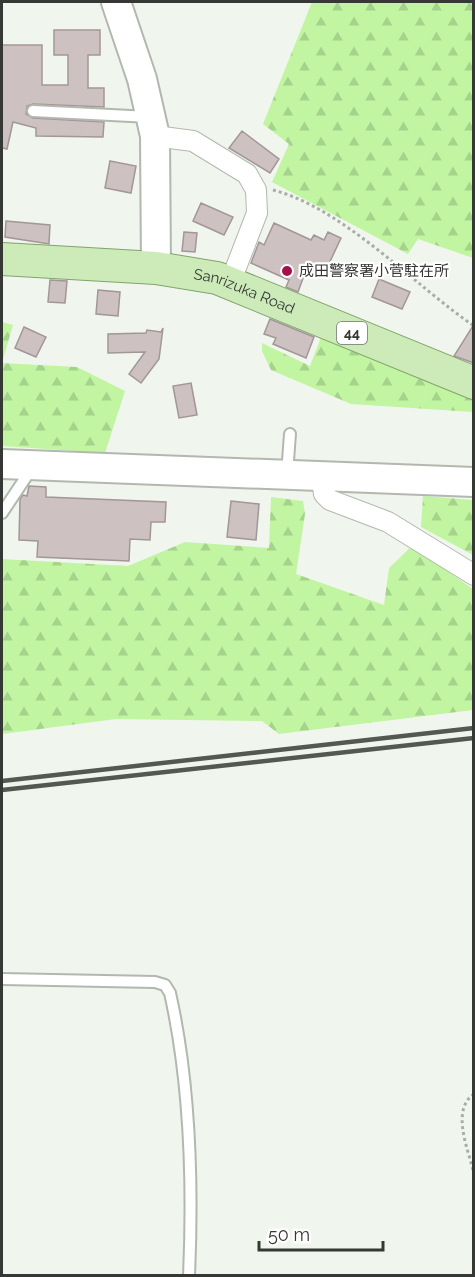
<svg xmlns="http://www.w3.org/2000/svg" width="475" height="1277" font-family="Raleway,'Noto Sans JP',sans-serif">
  <defs>
    <pattern id="forest-firs" width="22" height="20" patternUnits="userSpaceOnUse" patternTransform="scale(1.5)"><rect width="22" height="20" fill="#c1f5a1"/><path d="M5 1l3.5 6h-7zM16 11l3.5 6h-7z" fill="#a6d38b"/></pattern>
  </defs>
  <rect width="100%" height="100%" fill="#f0f6ed"/>
  <path fill="url(#forest-firs)" d="M312,2H473V258L418,239L408,254L272,182L289,144L263,124Z
    M2,322L13,325L2,363L77,367L125,391L105,453L2,446Z
    M323,332L473,394V412L351,404L271,370L262,351V343L310,366Z
    M423,496L473,500V555L421,527Z
    M271,497L303,501L305,514L296,574L384,605L389,568L412,546L473,589V710L279,734L262,721L116,719L2,734V559L128,566L185,542L269,548Z"/>
  <path fill="#cdc1c2" stroke="#a29698" stroke-width="1.5" d="M54,30H100V55H88V88H104V107L33,104L27,106L26,114L33,118L104,122L103,137L36,136V128L13,122L7,149L2,148V45H42V85H68V55H54Z
    M242,131L279,159L270,173L229,148Z
    M110,161L136,166L131,193L105,188Z
    M201,203L233,217L224,235L193,221Z
    M6,221L50,225L49,244L5,237Z
    M274,223L311,240L314,235L324,240L328,232L341,238L326,270L309,262L298,292L286,287L289,280L251,263L259,242L264,245Z
    M184,232L197,233L195,252L182,251Z
    M379,279L410,292L402,309L372,297Z
    M50,280L67,281L65,303L48,302Z
    M98,290L120,292L118,316L96,314Z
    M270,319L314,337L306,358L273,344L276,338L264,334Z
    M474,324V363L454,356Z
    M24,327L46,337L36,357L15,348Z
    M163,328L159,359L141,383L129,374L145,352L108,353V334L146,333L147,330L161,332Z
    M191,383L197,415L179,418L173,386Z
    M29,486L46,487V497L166,502L165,522H151L150,540L130,539L129,561L37,557L38,541L19,540L20,499L23,495L27,496Z
    M231,501L259,504L256,540L227,537Z"/>
  <g fill="none" stroke-linecap="round" stroke-linejoin="round">
    <g stroke="#b2b8af" stroke-width="14">
      <path id="lane" d="M33,111L150,117
        M287,474L290,434
        M2,513L32,468
        M2,979L155,982L165,985L170,993C190,1082 193,1184 189,1276"/>
    </g>
    <g stroke="#b2b8af" stroke-width="22">
      <path id="street" d="M155,136L193,141L247,174L256,190L257,213L230,283
        M321,475L324,494L330,500L388,522L474,575"/>
    </g>
    <g stroke="#b2b8af" stroke-width="32">
      <path id="secondary" d="M116,2L142,79L155,136L156,268
        M2,464L474,482"/>
    </g>
    <g stroke="#81a46c" stroke-width="34">
      <g id="primary">
        <path id="s1" d="M2,259L156,268L217,278L474,383"/>
      </g>
    </g>
    <path stroke="#a9ada7" stroke-width="3" stroke-dasharray="3 3" stroke-linecap="butt" d="M273,190C343,208 414,285 474,326
      M474,1094C450,1110 469,1151 474,1174"/>
    <use href="#lane" stroke="#fff" stroke-width="10"/>
    <use href="#street" stroke="#fff" stroke-width="20"/>
    <use href="#secondary" stroke="#fff" stroke-width="28"/>
    <use href="#primary" stroke="#ccebb8" stroke-width="32"/>
    <path stroke="#555753" stroke-width="4.5" d="M2,781L474,728
      M2,790L474,738"/>
  </g>
  <circle fill="#a6104a" stroke="#fff" stroke-width="2" cx="287" cy="271" r="6"/>
  <g text-anchor="middle" dominant-baseline="central" stroke-width="4.5" stroke-linejoin="round" paint-order="stroke">
    <rect fill="#fff" stroke="#727472" stroke-width="1.5" x="337" y="322" width="30" height="22" rx="4.5"/>
    <g font-size="14" font-weight="bold" fill="#363835">
      <text x="352" y="333">44</text>
    </g>
    <g font-size="15" fill="#363835" stroke="#fff" text-anchor="start">
      <text x="299" y="271">成田警察署小菅駐在所</text>
    </g>
    <g font-size="15" fill="#363835" stroke="#fff">
      <text stroke="none"><textPath href="#s1" startOffset="246">Sanrizuka Road</textPath></text>
    </g>
  </g>
  <rect width="475" height="1277" fill="none" stroke="#363835" stroke-width="6"/>
  <path d="M259 1241v9h124v-9" fill="none" stroke="#363835" stroke-width="3"/>
  <text x="268" y="1241" font-size="18" fill="#363835" stroke="#ffffff" stroke-width="4.5" paint-order="stroke">50 m</text>
</svg>
